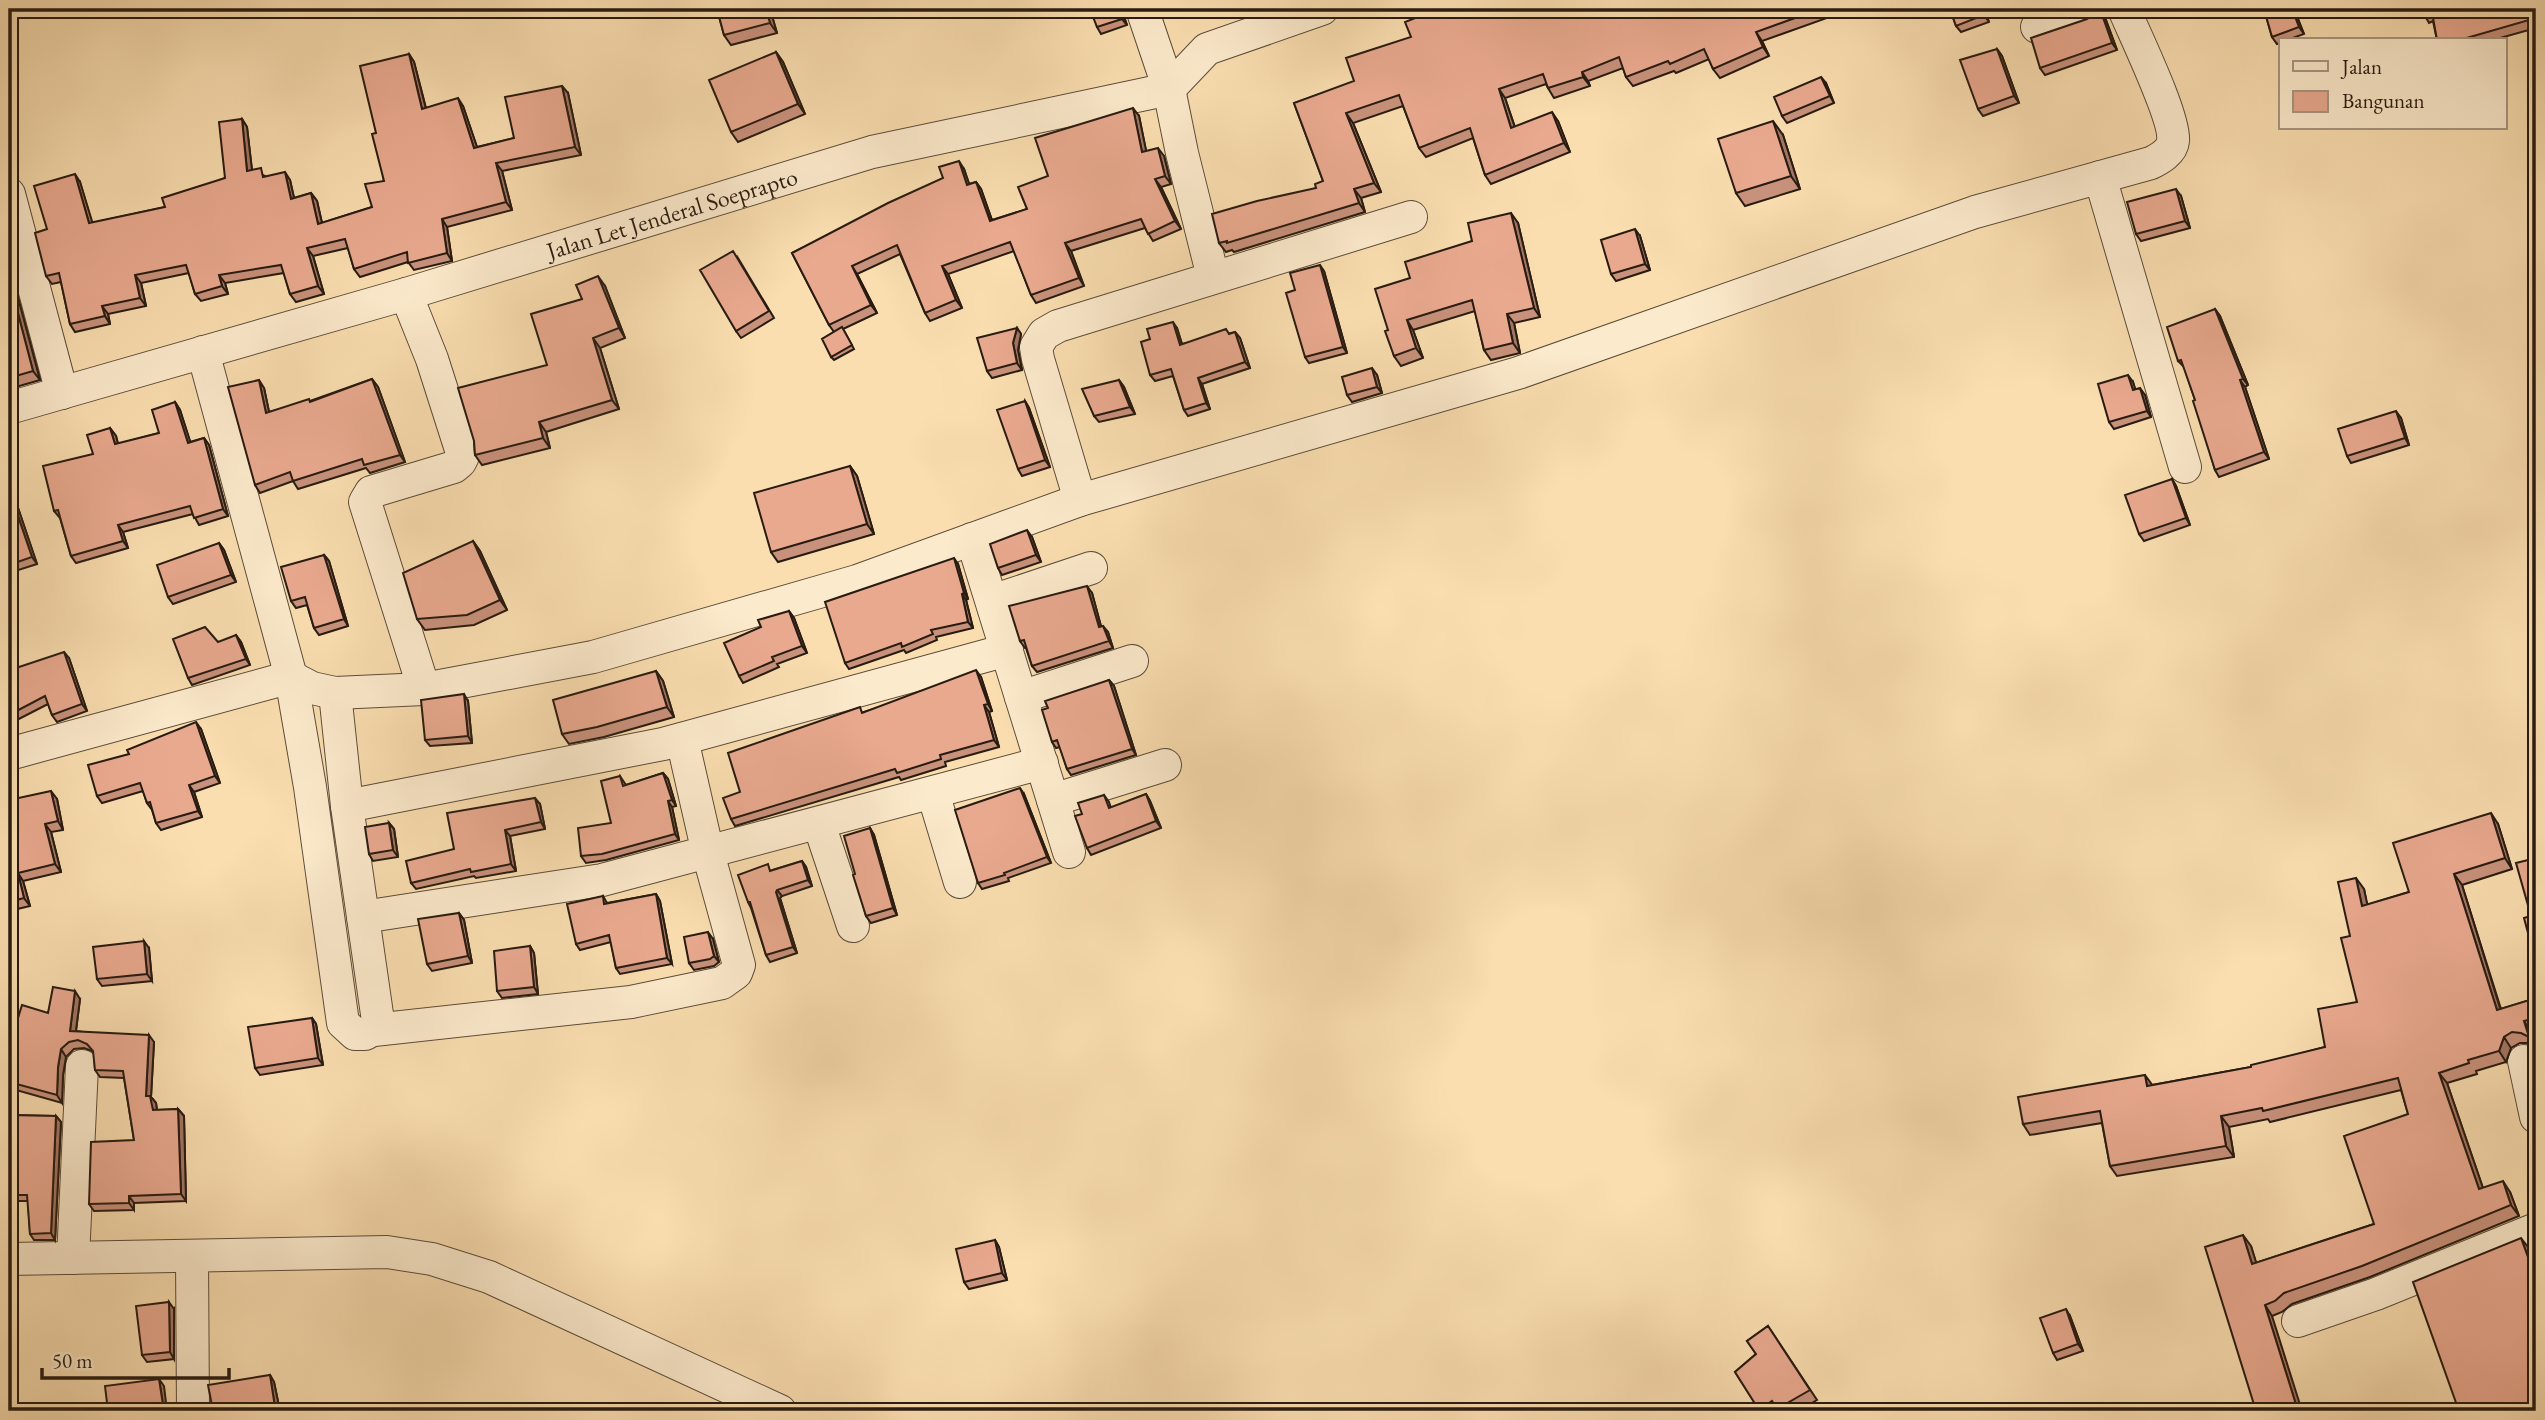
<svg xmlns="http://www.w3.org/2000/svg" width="2545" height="1420" font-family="'EB Garamond',serif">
  <rect width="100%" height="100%" fill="#fadeb0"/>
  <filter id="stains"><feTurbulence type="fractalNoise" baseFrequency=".00286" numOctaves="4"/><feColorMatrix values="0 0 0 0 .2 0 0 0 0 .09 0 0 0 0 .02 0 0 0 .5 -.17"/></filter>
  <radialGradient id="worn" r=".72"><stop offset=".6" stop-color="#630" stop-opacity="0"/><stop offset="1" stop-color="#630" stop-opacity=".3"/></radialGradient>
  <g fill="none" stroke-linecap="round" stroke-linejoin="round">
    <g stroke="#5c4c39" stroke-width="34">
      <g id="minor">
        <path d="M1142,9L1169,89L1182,153L1213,277"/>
        <path d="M2037,27L2085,9"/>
        <path d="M2100,177L2185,467"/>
        <path d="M9,194L62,393"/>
        <path d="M406,294L432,359L463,456L460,462L454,467L371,492L365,502L424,689"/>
        <path id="s1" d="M9,408L406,294L872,152L1169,89L1207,49L1322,9"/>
        <path d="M1080,500L1038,359L1036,347L1044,334L1058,326L1411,217"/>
        <path d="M972,539L1069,852"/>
        <path d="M992,601L1091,568"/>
        <path d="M291,677L312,688L335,693L424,689L593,657L857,581L1080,500L1518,373L1975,212L2151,163C2159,159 2172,152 2173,141C2176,119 2134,33 2124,9"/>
        <path d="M291,677L310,787L343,1023L355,1034H365L377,1027L378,1021L347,806L335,693"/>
        <path d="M1021,697L1132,661"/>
        <path d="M9,754L291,677L203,352"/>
        <path d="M933,793L960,882"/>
        <path d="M1053,800L1165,765"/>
        <path d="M347,806L663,744L1007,650"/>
        <path d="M819,824L853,926"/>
        <path d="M363,917L602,880L1042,763"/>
        <path d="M374,1030L631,1002L722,983L736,973L739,965L708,853L682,739"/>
        <path d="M2524,1061L2536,1117"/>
        <path d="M192,1257L193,1411"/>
        <path d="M73,1258L82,1066"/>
        <path d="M9,1259L387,1252L432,1259L489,1277L780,1411"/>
        <path d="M2298,1321L2376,1294L2536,1229"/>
      </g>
    </g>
    <use href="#minor" stroke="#fceacc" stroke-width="32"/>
  </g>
  <path fill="#c8917b" stroke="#281b11" stroke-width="2" d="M717,9H770L777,33L731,45L724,35Z
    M1565,9L1566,11L1824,9L1827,18L1762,41L1769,56L1720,78L1713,69L1709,59L1676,73L1674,71L1633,86L1626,77L1623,68L1588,81L1590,86L1554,98L1548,88L1546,84L1505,98L1515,127L1558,121L1570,152L1491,184L1485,175L1473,138L1426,157L1419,148L1403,106L1353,123L1381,192L1361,198L1365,212L1234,252L1232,250L1226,252L1219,243L1316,188L1323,181L1294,103Z
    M1950,9H1984L1989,22L1961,32L1956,26Z
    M2023,9H2036L2026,13Z
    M2097,9H2101L2103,12L2117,50L2045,75L2040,68L2087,19L2095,13Z
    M2264,9H2294L2304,34L2287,40H2281V43L2277,44L2272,37Z
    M2422,9H2536V28L2493,40H2437L2433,21L2429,23L2424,14Z
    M1123,14L1127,25L1101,34L1097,27Z
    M1997,49L2002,56L2019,103L1983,116L1978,109Z
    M776,52L783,62L805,114L738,142L731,132Z
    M409,54L414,62L426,108L463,106L477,147L514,138L568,93L581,155L502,171L512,210L447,227L452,261L414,270L408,262L360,277L354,269L348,248L313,256L324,294L296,302L290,294L284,273L225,283L228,294L201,301L195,294L189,273L141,283L146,306L108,314L110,324L75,332L70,324L61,282L52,284L46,276L47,229L80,182L92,223L165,207L225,178L242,119L247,127L252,170L267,177L290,180L294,198L311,193L317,201L322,223L372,207L384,181L376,133Z
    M1826,83L1834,103L1787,123L1782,116Z
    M1139,116L1146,151L1164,156L1171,184L1161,187L1181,229L1153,241L1145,228L1071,251L1084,286L1036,303L1031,295L1014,251L948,274L962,308L930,321L925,313L900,254L857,274L877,313L843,329L854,349L834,360L831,357L834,332L829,325L792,253L964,169L969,184L976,182L981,189L992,220L1027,209L1048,176Z
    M1783,135L1800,189L1745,206L1736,193Z
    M2181,196L2190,228L2141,241L2136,234Z
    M1518,223L1540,317L1514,323L1520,353L1491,360L1484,350L1475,311L1413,330L1423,358L1401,366L1394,356L1388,330L1410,278L1472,241Z
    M1640,236L1650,270L1616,281L1611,274Z
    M738,258L774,318L741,338L736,331Z
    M9,264L40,380L9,389Z
    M1324,271L1347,353L1309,363L1305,357Z
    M605,286L625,338L600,348L619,409L546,432L550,448L482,465L475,455L474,441L547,365L582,299Z
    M2215,309L2220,316L2248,385L2245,387L2269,459L2219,477L2215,470L2195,400L2184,367L2178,361Z
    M1017,328L1021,334L1018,350L1022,370L992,378L987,371Z
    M1177,328L1182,344L1235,332L1240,338L1250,368L1202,384L1210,409L1188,416L1184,410L1173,376L1155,381L1150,375V339Z
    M1377,375L1382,393L1352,402L1347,395Z
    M372,379L378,387L405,462L370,473L366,468L298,489L293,481L260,493L255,485L264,388L269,412L310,401Z
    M1119,380L1124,387L1135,414L1099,422L1094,416Z
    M2133,382L2135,390L2145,395L2151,417L2114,429L2109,422Z
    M1025,401L1029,408L1050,467L1022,476L1018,469Z
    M175,402L180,410L190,442L204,438L209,445L228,516L199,525L193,514L123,532L128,548L76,563L71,556L60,518L54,511L110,428L116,436L118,444L159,433Z
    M2401,418L2409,445L2351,463L2347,456Z
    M850,466L857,476L874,534L778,562L771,552Z
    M2172,479L2176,486L2190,525L2144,541L2139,534Z
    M9,493L15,499L37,564L9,573Z
    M1032,537L1041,562L1002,575L998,568Z
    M473,541L480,551L507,610L474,625L425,630L417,619Z
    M219,543L224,550L236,582L173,604L168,597Z
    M324,555L329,561L348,626L319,635L314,628L307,605L296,608L291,601Z
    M958,564L968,599L966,600L973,628L936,637L937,640L906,653L904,650L849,669L845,663Z
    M1092,593L1101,626L1108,632L1113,648L1037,672L1032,666L1026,648H1025L1020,641Z
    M789,611L794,618L807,653L777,664L779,667L743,683L739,676Z
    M236,635L241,642L250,665L192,685L188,678Z
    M69,658L87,711L57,722L52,715L48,704L9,724V659L14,669Z
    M656,671L663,681L674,717L604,737L569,744L562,734Z
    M981,677L992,711L989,712L999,747L945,762L946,766L901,780L899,777L735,826L731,819L864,712Z
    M1109,680L1114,686L1136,755L1071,775L1067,769L1060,747L1056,748L1052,742L1048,708Z
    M468,701L472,743L430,746L425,740Z
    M201,729L220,783L194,792L202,817L161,830L156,823L152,810L147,803L143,791L102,803L97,796Z
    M663,773L668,779L676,806L672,807L679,840L606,860L586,863L581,856L611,823L620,776L626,785Z
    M1024,794L1051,863L1008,878L1009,881L982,889L978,883Z
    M1146,794L1150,801L1161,828L1091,855L1087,848L1082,814L1104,795L1109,802L1111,808Z
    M9,799H57L63,830L51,832L61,872L23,881L30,906L9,911L10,915H9Z
    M540,804L545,829L510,836L516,871L476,878L474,876L416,889L411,883L454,849Z
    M389,823L394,829L398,857L373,861L369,854Z
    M2498,824L2512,869L2462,885L2501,1009L2536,998V1031L2531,1032L2536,1048L2529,1043H2520L2511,1048L2506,1062L2476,1071L2477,1074L2447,1083L2483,1188L2510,1192L2519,1216L2370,1277L2292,1304L2282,1312L2272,1316L2256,1411L2251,1246L2256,1263L2374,1224L2408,1114L2401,1090L2270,1122L2268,1119L2229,1127L2234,1157L2117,1176L2110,1166L2102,1123L2030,1135L2023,1124L2152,1085L2251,1067L2325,1047L2357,1002L2350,936L2364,889L2367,905L2409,892Z
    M870,828L874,835L897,915L871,923L866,916L855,874Z
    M802,861L806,867L812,886L782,896L780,898L797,953L770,962L766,955L751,908L748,902L772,870Z
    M656,894L660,901L672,964L620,974L616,968L611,942L580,950L576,944L603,896L607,903Z
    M459,913L464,920L472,963L432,971L427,964Z
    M9,934L17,958L9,961Z
    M713,939L719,962L714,966L694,970L689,963Z
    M530,946L534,953L538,994L502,998L497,991Z
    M149,948L152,981L102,986L97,979Z
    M80,999L76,1031L154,1042L151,1097L156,1103L157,1110L178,1109L184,1116L186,1201L134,1203V1210L94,1211L89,1204L134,1140L124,1078L100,1077L95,1070L94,1052L92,1051L84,1048L74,1049L66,1057L63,1075L62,1103L9,1088V1047L48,1013Z
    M312,1018L316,1024L323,1065L260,1075L255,1068Z
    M9,1115L56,1116L61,1122L55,1240H34L30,1234L28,1201H9Z
    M995,1240L999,1247L1007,1280L969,1289L964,1282Z
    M174,1309V1359L147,1362L142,1355Z
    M2070,1316L2083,1351L2057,1360L2053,1353Z
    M1768,1326L1817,1400L1798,1411H1760L1735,1372L1756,1354L1747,1341Z
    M270,1375L274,1382L280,1411H213Z"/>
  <path fill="#a37664" stroke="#281b11" stroke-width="2" d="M766,9H770L777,33L770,23Z
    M1119,9H1124L1123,14L1127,25L1122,19Z
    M1982,9H1984L1989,22L1984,15Z
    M2100,9L2103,12L2117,50L2112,43Z
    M2292,9H2294L2304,34L2299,27Z
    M1756,32L1762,41L1769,56L1763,47Z
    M1997,49L2002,56L2019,103L2014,96Z
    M776,52L783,62L805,114L798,104Z
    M409,54L414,62L428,117L422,109Z
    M1582,72L1588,81L1590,86L1583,77Z
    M1821,77L1826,83L1834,103L1830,96Z
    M562,86L568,93L581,155L575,147Z
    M1499,89L1505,98L1518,137L1511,128Z
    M458,98L463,106L480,156L474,148Z
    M1133,108L1139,116L1148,160L1142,152Z
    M1552,112L1558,121L1570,152L1564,143Z
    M1346,113L1353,123L1381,192L1374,183Z
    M242,119L247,127L253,179L247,171Z
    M1773,121L1783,135L1800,189L1791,176Z
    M1158,148L1164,156L1171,184L1165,176Z
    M959,161L964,169L972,192L967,185Z
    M496,163L502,171L512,210L506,202Z
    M285,172L290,180L296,207L291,199Z
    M75,174L80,182L95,231L89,223Z
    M1155,179L1161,187L1181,229L1175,221Z
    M976,182L981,189L995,229L990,221Z
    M1354,189L1361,198L1365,212L1359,203Z
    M2176,189L2181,196L2190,228L2185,221Z
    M311,193L317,201L324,232L318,224Z
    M1511,213L1518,223L1540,317L1534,308Z
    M442,219L447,227L452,261L447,253Z
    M1635,229L1640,236L1650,270L1645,264Z
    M1065,243L1071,251L1084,286L1079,278Z
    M307,248L313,256L324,294L318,286Z
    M9,264L40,380L33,371L9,279Z
    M1320,265L1324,271L1347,353L1343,347Z
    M852,266L857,274L877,313L871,305Z
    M942,266L948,274L962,308L956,300Z
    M135,275L141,283L146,306L140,298Z
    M219,275L225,283L228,294L222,286Z
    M598,276L605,286L625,338L619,328Z
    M102,306L108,314L110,324L105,316Z
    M2215,309L2220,316L2248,385L2243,379Z
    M1507,314L1514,323L1520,353L1513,343Z
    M1407,320L1413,330L1423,358L1416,348Z
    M1173,322L1177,328L1184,351L1180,345Z
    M1017,328L1021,334L1018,350L1022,370L1017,363L1013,343Z
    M1235,332L1240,338L1250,368L1245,362Z
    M593,338L600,348L619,409L612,400Z
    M1372,368L1377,375L1382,393L1377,387Z
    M2128,375L2133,382L2138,397L2133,390Z
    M1198,378L1202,384L1210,409L1206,403Z
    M372,379L378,387L405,462L400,455Z
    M259,380L264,388L271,421L266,413Z
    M1119,380L1124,387L1135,414L1130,407Z
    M2240,380L2245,387L2269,459L2264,452Z
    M2140,388L2145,395L2151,417L2147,411Z
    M1025,401L1029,408L1050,467L1045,460Z
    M175,402L180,410L193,450L188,443Z
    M2396,411L2401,418L2409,445L2405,438Z
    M539,422L546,432L550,448L543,438Z
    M110,428L116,436L120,452L115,444Z
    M204,438L209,445L228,516L223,509Z
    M850,466L857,476L874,534L867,524Z
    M2172,479L2176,486L2190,525L2186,518Z
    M10,493L15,499L37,564L32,557Z
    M118,525L123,532L128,548L123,541Z
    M1027,530L1032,537L1041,562L1036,555Z
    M473,541L480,551L507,610L500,600Z
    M219,543L224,550L236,582L231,575Z
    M324,555L329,561L348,626L344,619Z
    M954,558L958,564L968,599L964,593Z
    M1087,586L1092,593L1103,634L1099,627Z
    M962,594L966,600L973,628L968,622Z
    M789,611L794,618L807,653L802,646Z
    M1103,626L1108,632L1113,648L1109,641Z
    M236,635L241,642L250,665L246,659Z
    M64,652L69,658L87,711L82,704Z
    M976,670L981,677L992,711L988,704Z
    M656,671L663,681L674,717L667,707Z
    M1109,680L1114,686L1136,755L1132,749Z
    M464,694L468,701L472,743L468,736Z
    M984,705L989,712L999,747L994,740Z
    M196,722L201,729L220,783L215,776Z
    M663,773L668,779L676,806L672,800Z
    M189,785L194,792L202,817L198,811Z
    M1020,788L1024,794L1051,863L1047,857Z
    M51,791L57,799L63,830L58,821Z
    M1146,794L1150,801L1161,828L1156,821Z
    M535,798L540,804L545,829L541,822Z
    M668,801L672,807L679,840L675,834Z
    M2491,813L2498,824L2512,869L2505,858Z
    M389,823L394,829L398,857L393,850Z
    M45,824L51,832L61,872L55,864Z
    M870,828L874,835L897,915L893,908Z
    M505,830L510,836L516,871L511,864Z
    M802,861L806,867L812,886L808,880Z
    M18,873L23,881L30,906L24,898Z
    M2454,874L2462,885L2504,1021L2497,1010Z
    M2356,878L2364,889L2370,917L2362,906Z
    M777,890L782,896L780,898L797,953L793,947L776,892Z
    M656,894L660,901L672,964L667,958Z
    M459,913L464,920L472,963L468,956Z
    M708,932L713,939L719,962L714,956Z
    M9,934L17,958L13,951L9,940Z
    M144,941L149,948L152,981L147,974Z
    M530,946L534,953L538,994L534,987Z
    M75,991L80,999L75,1038L70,1031Z
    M312,1018L316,1024L323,1065L318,1058Z
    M2524,1021L2531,1032L2536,1048L2529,1037Z
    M149,1035L154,1042L151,1097L156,1103L158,1118L153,1110L146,1096Z
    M2504,1037L2511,1048L2506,1062L2499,1051Z
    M61,1049L66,1057L63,1075L62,1103L57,1095L58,1067Z
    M2439,1073L2447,1083L2487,1200L2479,1189Z
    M2145,1075L2153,1086H2147Z
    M178,1109L184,1116L186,1201L181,1194Z
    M56,1116L61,1122L55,1240L51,1233Z
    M2221,1116L2229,1127L2234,1157L2226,1146Z
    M2503,1181L2510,1192L2519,1216L2511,1205Z
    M129,1196L134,1203V1210L129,1203Z
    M2243,1235L2251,1246L2260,1275L2252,1264Z
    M2521,1238L2531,1251L2536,1267V1279Z
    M995,1240L999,1247L1007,1280L1002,1273Z
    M169,1302L174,1309V1359L170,1352Z
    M2265,1305L2272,1316L2302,1411H2298Z
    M2066,1309L2070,1316L2083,1351L2078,1344Z
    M270,1375L274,1382L280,1411H278L275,1407Z
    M159,1379L164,1386L167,1411H164Z"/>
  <path fill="#e9a98f" stroke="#281b11" stroke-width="2" d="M717,9H766L770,23L724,35Z
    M1090,9H1119L1122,19L1097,27Z
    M1438,9H1562L1563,12L1573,9H1820L1756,32L1763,47L1713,69L1704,49L1670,64L1668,61L1626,77L1619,57L1582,72L1583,77L1548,88L1543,74L1499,89L1511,128L1552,112L1564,143L1485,175L1470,128L1419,148L1399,95L1346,113L1374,183L1354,189L1359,203L1227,243V241L1219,243L1212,214L1257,201L1316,188L1315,184L1323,181L1294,103L1354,81L1346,58L1411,37L1405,22Z
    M1950,9H1982L1984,15L1956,26Z
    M2097,9H2100L2112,43L2040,68L2031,38L2087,19L2095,13Z
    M2264,9H2292L2299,27L2272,37Z
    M2422,9H2536V18L2463,39V40H2437L2432,12L2424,14Z
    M1997,49L2014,96L1978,109L1960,60Z
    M776,52L798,104L731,132L709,80Z
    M409,54L422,109L458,98L474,148L514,138L505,97L562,86L575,147L496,163L506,202L442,219L447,253L408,263L407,252L354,269L345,239L307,248L318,286L290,294L281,265L219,275L222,286L195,294L186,265L135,275L140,298L102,306L105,316L70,324L59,273L46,276L35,233L47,229L34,186L75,174L89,223L165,207L162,198L225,178L219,122L242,119L247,171L261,168L263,177L285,172L291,199L311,193L318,224L372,207L365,184L384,181L372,134L376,133L360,66Z
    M1821,77L1830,96L1782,116L1774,97Z
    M1133,108L1142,152L1158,148L1165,176L1155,179L1175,221L1148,234L1141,219L1065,243L1079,278L1031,295L1010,242L942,266L956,300L925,313L897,245L852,266L871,305L829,325L792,253L888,203L943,178L939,167L959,161L967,185L976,182L990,221L1027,209L1018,187L1048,176L1035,138Z
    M1773,121L1791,176L1736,193L1718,139Z
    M2176,189L2185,221L2136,234L2127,202Z
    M1511,213L1534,308L1507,314L1513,343L1484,350L1472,300L1407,320L1416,348L1394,356L1385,331L1388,330L1375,289L1410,278L1405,262L1472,241L1468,223Z
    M1635,229L1645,264L1611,274L1601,240Z
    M733,251L769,311L736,331L700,270Z
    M1320,265L1343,347L1305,357L1286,293L1295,290L1290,273Z
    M598,276L619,328L593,338L612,400L539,422L543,438L475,455L474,441L458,388L547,365L531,314L582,299L576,285Z
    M9,279L33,371L9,378Z
    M2215,309L2243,379L2240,380L2264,452L2215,470L2193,401L2195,400L2181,360L2178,361L2167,327Z
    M1173,322L1180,345L1226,329L1229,334L1235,332L1245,362L1198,378L1206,403L1184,410L1171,369L1150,375L1141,342L1150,339L1147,329Z
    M842,327L852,345L831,357L822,339Z
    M1017,328L1013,343L1017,363L987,371L977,338Z
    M1372,368L1377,387L1347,395L1342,377Z
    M2128,375L2133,390L2140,388L2147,411L2109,422L2098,384Z
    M372,379L400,455L364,465L362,459L293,481L290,472L255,485L228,387L259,380L266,413L309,399L310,402Z
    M1119,380L1130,407L1094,416L1082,389Z
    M1025,401L1045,460L1018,469L997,410Z
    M175,402L188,443L204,438L223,509L194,518L190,506L118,525L123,541L71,556L58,510L54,511L43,466L93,454L87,435L110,428L115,444L159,433L152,410Z
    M2396,411L2405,438L2347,456L2338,429Z
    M850,466L867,524L771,552L754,493Z
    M2172,479L2186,518L2139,534L2125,495Z
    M9,493H10L32,557L9,565Z
    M1027,530L1036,555L998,568L990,544Z
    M473,541L500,600L467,615L417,619L403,573Z
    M219,543L231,575L168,597L157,565Z
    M324,555L344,619L314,628L305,597L291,601L281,567Z
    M954,558L964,593L962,594L968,622L931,630L933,634L902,647L901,643L845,663L825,602Z
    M1087,586L1099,627L1103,626L1109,641L1032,666L1024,640L1020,641L1009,606Z
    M789,611L802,646L772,657L774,661L739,676L724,643L761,627L758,620Z
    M205,627L218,642L236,635L246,659L188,678L173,639Z
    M64,652L82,704L52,715L45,696L9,715V661L13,669Z
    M976,670L988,704L984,705L994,740L940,755L941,759L897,773L895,769L731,819L723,798L740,792L728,753L860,707L862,713Z
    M656,671L667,707L597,727L562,734L553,700Z
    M1109,680L1132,749L1067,769L1057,740L1052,742L1042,710L1048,708L1045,701Z
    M464,694L468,736L425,740L421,700Z
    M196,722L215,776L189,785L198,811L156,823L150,802L147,803L140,783L97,796L88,765L129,754L127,750Z
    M663,773L672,800L668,801L675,834L602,854L581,856L578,828L611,823L601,781L620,776L623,786Z
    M1020,788L1047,857L1004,873L1005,875L978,883L955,810Z
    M51,791L58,821L45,824L55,864L18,873L24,898L9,902V800Z
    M1146,794L1156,821L1087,848L1075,816L1082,814L1078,803L1104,795L1109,808Z
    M535,798L541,822L505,830L511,864L471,872L470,869L411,883L406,861L454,849L447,813Z
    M2491,813L2505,858L2454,874L2497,1010L2536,998V1018L2524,1021L2529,1037L2521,1033L2512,1032L2504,1037L2499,1051L2468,1060L2469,1063L2439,1073L2479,1189L2503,1181L2511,1205L2362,1266L2284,1293L2275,1301L2265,1305L2298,1411H2256L2205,1247L2243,1235L2252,1264L2374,1224L2344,1136L2408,1114L2398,1078L2263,1111L2262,1108L2221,1116L2226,1146L2110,1166L2100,1111L2023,1124L2018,1097L2145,1075L2147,1086L2251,1067V1065L2325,1047L2318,1009L2357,1002L2341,938L2350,936L2338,882L2356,878L2362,906L2409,892L2393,843Z
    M389,823L393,850L369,854L365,827Z
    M870,828L893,908L866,916L853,875L855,874L844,836Z
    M2536,858V963L2524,918L2531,916L2516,863Z
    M802,861L808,880L777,890L776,892L793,947L766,955L750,902H748L738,875L768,864L770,871Z
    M656,894L667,958L616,968L609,935L576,944L567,904L603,896L604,904Z
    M459,913L468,956L427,964L418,919Z
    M708,932L714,956L710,959L689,963L684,937Z
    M9,940L13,951L9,952Z
    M144,941L147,974L97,979L93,947Z
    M530,946L534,987L497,991L494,951Z
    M53,987L75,991L70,1031L149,1035L146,1096H150L153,1110L178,1109L181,1194L129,1196V1203L89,1204L91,1142L134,1140L123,1071L95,1070L93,1051L87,1044L78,1040L69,1042L61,1049L58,1067L57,1095L9,1082V1047L22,1005L48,1013Z
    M312,1018L318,1058L255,1068L248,1027Z
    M9,1115L56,1116L51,1233L30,1234L27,1195H9Z
    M2521,1238L2536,1279V1411H2459L2413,1282Z
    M995,1240L1002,1273L964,1282L956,1249Z
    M169,1302L170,1352L142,1355L136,1306Z
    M2066,1309L2078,1344L2053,1353L2040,1318Z
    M1768,1326L1810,1390L1777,1409L1772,1401L1759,1410L1735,1372L1756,1354L1747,1341Z
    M270,1375L275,1407L266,1409V1411H213L208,1385Z
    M159,1379L164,1411H108L105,1386Z
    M2074,1404L2076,1411H2048Z"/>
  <g text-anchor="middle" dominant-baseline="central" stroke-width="6" stroke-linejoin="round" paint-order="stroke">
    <g font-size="24" fill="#281b11" stroke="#fceacc">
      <text stroke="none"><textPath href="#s1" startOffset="691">Jalan Let Jenderal Soeprapto</textPath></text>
    </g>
  </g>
  <rect width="2545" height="1420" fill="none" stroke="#fadeb0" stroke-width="35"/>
  <rect x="10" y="10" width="2524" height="1399" fill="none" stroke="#281b11" stroke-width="3.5"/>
  <rect x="18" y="18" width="2510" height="1385" fill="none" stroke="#281b11" stroke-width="2"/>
  <rect x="2279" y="38" width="228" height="91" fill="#fceacc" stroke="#a79781" stroke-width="2"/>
  <rect x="2293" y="61" width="35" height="10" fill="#fceacc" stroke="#a79781" stroke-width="2"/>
  <text x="2342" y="74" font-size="21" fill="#281b11">Jalan</text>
  <rect x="2293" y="91" width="35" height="21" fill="#e9a98f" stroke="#a79781" stroke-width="2"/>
  <text x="2342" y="108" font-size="21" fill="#281b11">Bangunan</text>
  <path d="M42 1368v10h187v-10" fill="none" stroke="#281b11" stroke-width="3.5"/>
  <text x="52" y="1368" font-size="21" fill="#281b11" stroke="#fceacc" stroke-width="5" paint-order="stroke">50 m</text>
  <rect width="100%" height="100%" filter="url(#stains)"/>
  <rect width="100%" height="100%" fill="url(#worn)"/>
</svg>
